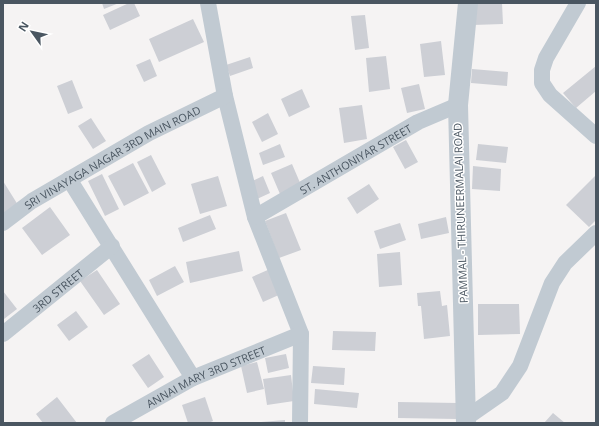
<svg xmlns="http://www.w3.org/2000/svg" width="599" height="426" font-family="'Open Sans',sans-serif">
  <rect width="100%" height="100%" fill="#f5f3f3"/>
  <path fill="#cdcfd5" d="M102,3H119L104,9Z
    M129,3H134L140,16L110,30L103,15Z
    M472,3H502L503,24L473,25Z
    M365,15L369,48L355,50L351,16Z
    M193,19L204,42L159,62L149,39Z
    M441,41L445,75L424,77L420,44Z
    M386,56L390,89L369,92L366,58Z
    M250,57L253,68L230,76L226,65Z
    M150,59L157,76L144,82L136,65Z
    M596,66V91L576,108L563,93Z
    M472,69L508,72L507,86L471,83Z
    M72,80L83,108L68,114L57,86Z
    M419,84L425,109L407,113L401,88Z
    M302,89L310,107L289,117L281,99Z
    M362,105L367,139L344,143L339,108Z
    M268,113L278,134L262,142L252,122Z
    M91,118L106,141L93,149L78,126Z
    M406,140L418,162L405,169L393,147Z
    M280,144L285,157L263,165L259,153Z
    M478,144L508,147L506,163L476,160Z
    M151,155L166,184L152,192L137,162Z
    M133,163L149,193L124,206L108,176Z
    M292,164L301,185L280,194L271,173Z
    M473,166L501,169L500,191L472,189Z
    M102,174L119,209L105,216L88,181Z
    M596,175V220L589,227L566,205Z
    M218,176L227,206L200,214L191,184Z
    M263,176L270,193L257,199L250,182Z
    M3,181L18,205L3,214Z
    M369,184L379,199L357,214L347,198Z
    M50,207L70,235L42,255L22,228Z
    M286,213L301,250L279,258L265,221Z
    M210,215L216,229L183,242L178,228Z
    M446,217L449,233L421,239L418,224Z
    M400,223L406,240L380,249L374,231Z
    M239,251L243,271L190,283L186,262Z
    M400,252L402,285L379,287L377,254Z
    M175,266L184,282L157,296L149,280Z
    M270,269L281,294L263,302L252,277Z
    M97,270L120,304L104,315L80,281Z
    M3,291L17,309L4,319L3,317Z
    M440,291L442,306L447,305L450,336L424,339L421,306H418L417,293Z
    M478,304H519L520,334L478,335Z
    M76,311L88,327L69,341L57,325Z
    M333,331L376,332L375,351L332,350Z
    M149,354L164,377L148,388L132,365Z
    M286,354L289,368L268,373L265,358Z
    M257,362L264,389L247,393L241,366Z
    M313,366L345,368L344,385L311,383Z
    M291,375L294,401L267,405L263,379Z
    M315,389L359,393L357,408L314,404Z
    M57,397L77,423H43L36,414Z
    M205,397L213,421L208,423H188L182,405Z
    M398,402L458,403L457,419L398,418Z
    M553,413L565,423H544Z
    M285,420V423H262L261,422Z"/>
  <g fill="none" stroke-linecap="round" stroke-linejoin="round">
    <g stroke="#c1cad2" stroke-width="16">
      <path d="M208,3L225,96L255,217L301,334L300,423"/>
      <path d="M578,3L546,58L542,70V83L550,95L596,136"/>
      <path d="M69,179L193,378"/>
      <path id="s1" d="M255,217L418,122L458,105"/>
      <path id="s2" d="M3,223L32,201L149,133L225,96"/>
      <path id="s3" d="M3,334L112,246"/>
      <path d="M466,418L502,393L520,366L552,283L565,263L596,233"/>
      <path id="s4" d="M113,423L193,378L301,334"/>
    </g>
    <path stroke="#c1cad2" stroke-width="20" d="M466,423L458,105L468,3"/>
  </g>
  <g text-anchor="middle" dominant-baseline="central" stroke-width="3" stroke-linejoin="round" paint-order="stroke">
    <g font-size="11" fill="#4a5661" stroke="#fff">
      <text stroke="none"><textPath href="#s2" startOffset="128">SRI VINAYAGA NAGAR 3RD MAIN ROAD</textPath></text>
      <text stroke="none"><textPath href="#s1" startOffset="116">ST. ANTHONIYAR STREET</textPath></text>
      <text transform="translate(460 213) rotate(-92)">PAMMAL - THIRUNEERMALAI ROAD</text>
      <text stroke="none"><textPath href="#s3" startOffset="70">3RD STREET</textPath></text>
      <text stroke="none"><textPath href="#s4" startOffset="104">ANNAI MARY 3RD STREET</textPath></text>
    </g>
  </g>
  <rect width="599" height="426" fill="none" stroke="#4a5661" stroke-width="8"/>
  <g transform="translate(32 32) rotate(303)" stroke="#ffffff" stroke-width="3" paint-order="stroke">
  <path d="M0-3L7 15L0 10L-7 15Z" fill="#4a5661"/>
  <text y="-6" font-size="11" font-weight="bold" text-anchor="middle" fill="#4a5661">N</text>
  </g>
</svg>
